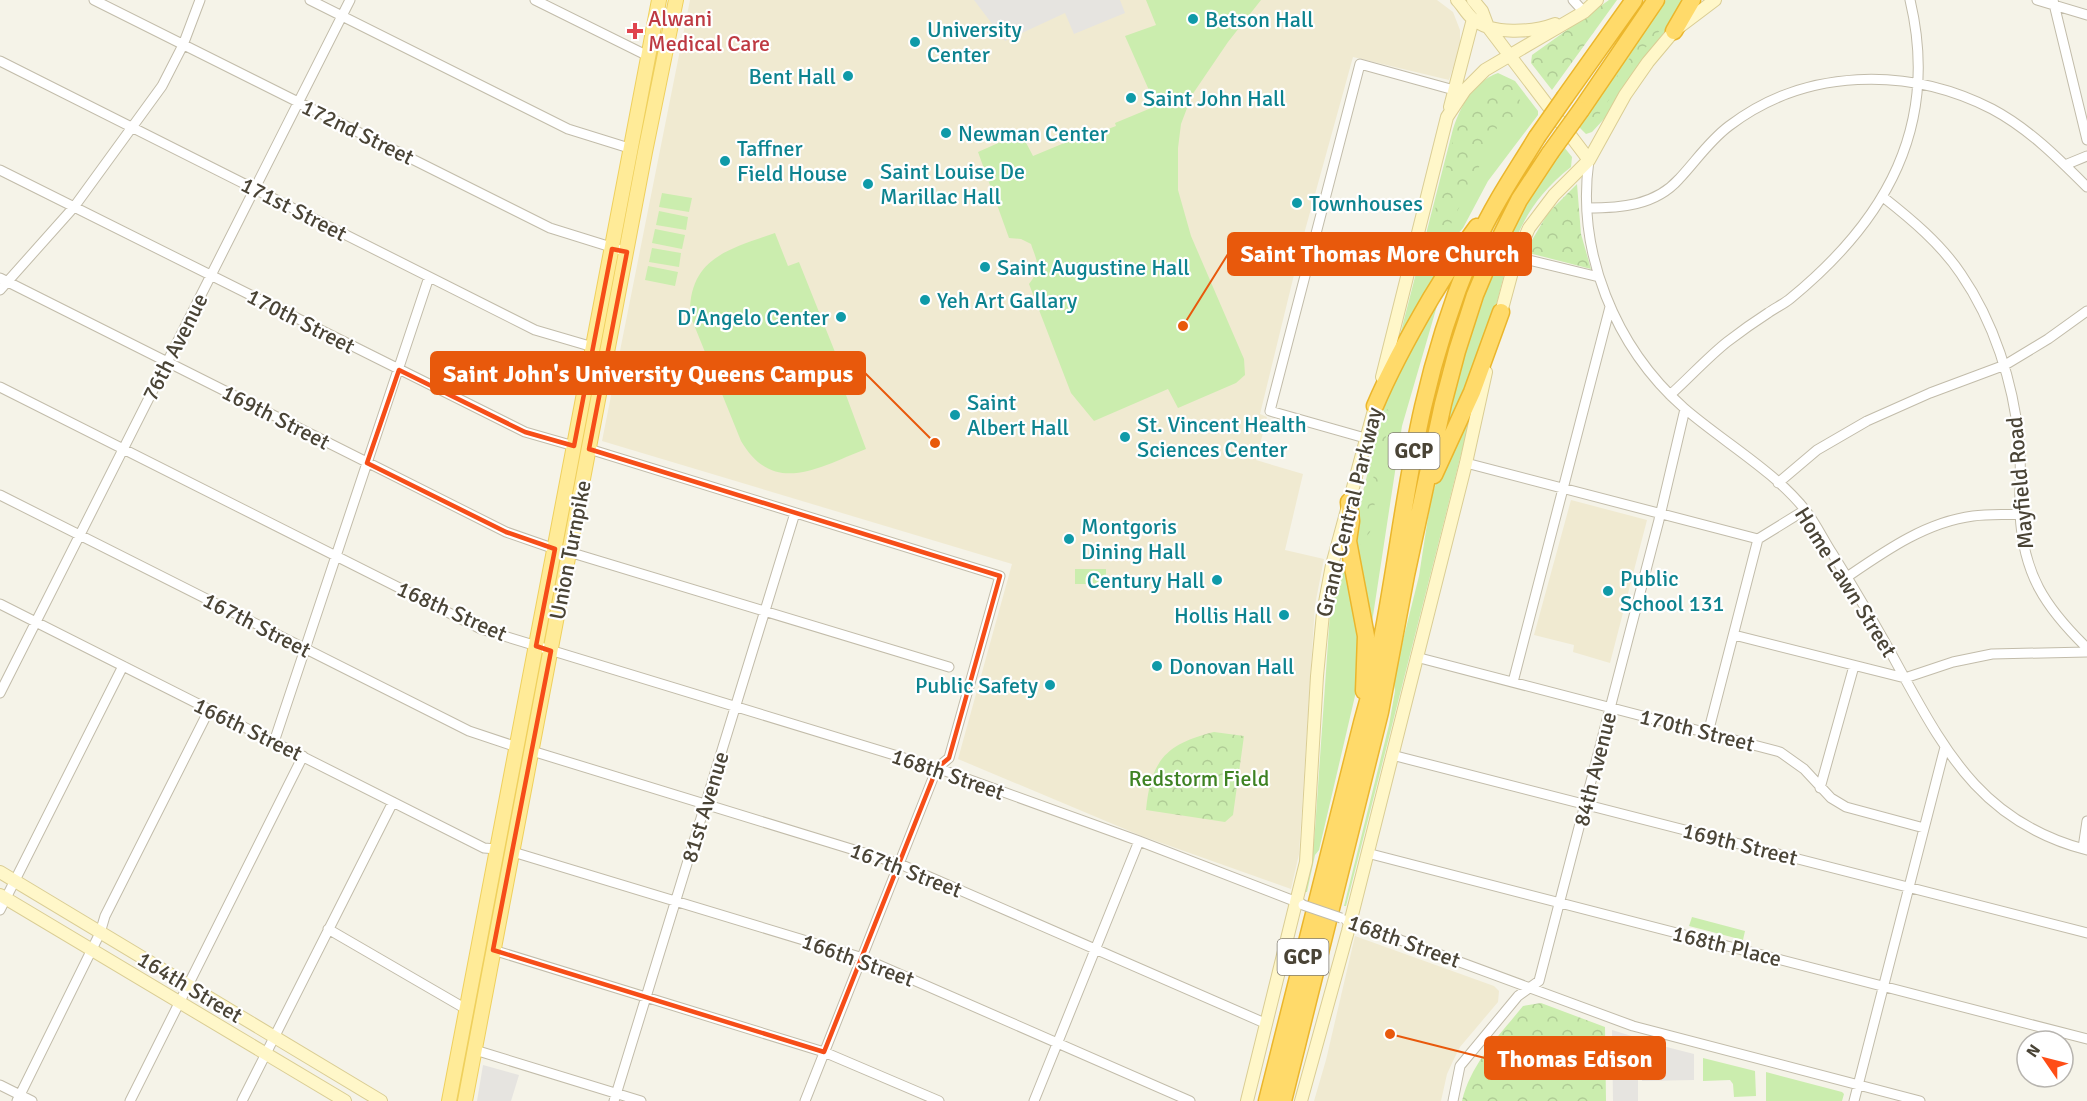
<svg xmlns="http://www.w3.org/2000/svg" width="2087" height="1101" font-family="Signika,sans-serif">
  <defs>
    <pattern id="forest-crowns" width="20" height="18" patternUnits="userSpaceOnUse" patternTransform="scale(1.5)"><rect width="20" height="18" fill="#cbedae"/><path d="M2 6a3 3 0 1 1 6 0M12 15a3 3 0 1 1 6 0" fill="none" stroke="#b0cc96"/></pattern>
  </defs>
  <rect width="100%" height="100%" fill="#f5f3e8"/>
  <path fill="#f0ead1" d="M690,0H1437L1453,12L1460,30V46L1449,80L1353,57L1304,234L1260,414L1267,417L1256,460L1303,474L1285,550L1324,559L1315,605L1299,854L1291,889L1139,835L958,759L1012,564L602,441Z
    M1571,500L1647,520L1610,663L1573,652L1574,645L1534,635Z
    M1355,936L1494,986L1499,991L1498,1002L1460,1047L1453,1061L1447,1074L1441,1101H1314L1326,1060Z"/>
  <path fill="#cbedae" d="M1146,0H1261L1228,42L1192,95L1181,124L1178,148V190L1191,236L1244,359L1245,375L1236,383L1178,408L1168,389L1094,421L1071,393L1029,284C1042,267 1037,262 1031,244L1021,239L1009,238L978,152L1021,133L1033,156L1086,134L1087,137L1116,126L1115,123L1156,106L1125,36L1156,25Z
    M1666,0H1689L1634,72L1606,120L1604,119L1592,132L1586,134L1579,127Z
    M1498,73L1515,81L1538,111V115L1488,181L1463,228L1456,236L1462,240L1396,351L1453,129C1461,105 1473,82 1498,73Z
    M1564,147L1572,157L1571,167C1511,214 1508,265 1489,333C1479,365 1460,403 1447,435L1443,434L1463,346L1515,214Z
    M662,193L692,198L689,212L659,207Z
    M659,211L688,217L686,230L656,225Z
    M655,229L685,235L682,249L652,243Z
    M775,233L788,266L799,262L851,392L846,395L866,449C819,467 774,497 741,441L690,315C689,258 729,249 775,233Z
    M652,248L681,253L679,267L649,262Z
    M648,266L678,272L675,286L645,280Z
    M1439,299L1402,426L1369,642L1355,564L1356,519L1392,377Z
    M1480,380L1346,906H1344L1389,725L1395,691L1394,682L1397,664L1419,576L1431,498L1441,469Z
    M1342,568L1348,571L1361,626L1362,666L1319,850L1315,855L1307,892H1305L1312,861L1315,830L1331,599Z
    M1075,569H1106V584H1075Z
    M1692,917L1745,931L1743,940L1689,926Z
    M1703,1058L1755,1071L1756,1096L1734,1097L1733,1084L1730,1080L1703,1081Z
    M1766,1072L1842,1092L1844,1094L1842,1101H1766Z"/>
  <path fill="url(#forest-crowns)" d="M1609,0H1617L1552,90L1531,63L1532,55Z
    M1671,0H1677C1668,27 1645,46 1628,69C1616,87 1606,107 1592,124H1583Z
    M1499,79L1516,86L1521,105L1515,123L1497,128L1485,147L1479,167L1449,228L1439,245L1420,268L1458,121C1469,102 1480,90 1499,79Z
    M1577,184L1581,234L1591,269L1525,252L1548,213Z
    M1387,409L1390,412L1370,532L1360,545Z
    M1214,732L1244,736L1233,815L1225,822L1146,810C1151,760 1166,744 1214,732Z
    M1541,1003L1605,1027L1606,1101H1462C1471,1063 1499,1036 1523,1006Z"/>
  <path fill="#e6e4e0" d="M974,0H1120L1125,13L1074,34L1065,13L1005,41Z
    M1612,1030L1638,1038V1101H1613Z
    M1647,1042L1694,1054V1080L1642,1081V1067L1647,1066Z
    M483,1065L519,1075L511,1101H477Z"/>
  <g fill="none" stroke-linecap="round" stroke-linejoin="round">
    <g stroke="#c2bcaa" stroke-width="11">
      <path id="street" d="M94,0L550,228L627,252
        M310,0L568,129L629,148
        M535,0L648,56
        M1573,0L1584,12
        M2037,0L2087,15
        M2053,0L2087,140
        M0,61L535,330L593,347
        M1589,160C1576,252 1615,347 1684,408C1722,441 1776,472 1806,511C1816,524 1823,539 1832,553C1857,593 1881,634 1903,675C1949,759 1987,824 2087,850
        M2065,165L2087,156
        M0,170L525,432L574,446
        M1883,197C1911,219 1941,244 1961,274C1994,322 2013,382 2019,440C2022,464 2019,489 2020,513C2023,574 2045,607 2087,648
        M1587,208C1620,208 1655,206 1679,179C1696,161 1709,141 1729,126C1805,68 1908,66 1992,109C2028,128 2058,158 2087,187
        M1315,236L1411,264
        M1516,257L1599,277
        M0,278L506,532L555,549
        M0,290L74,207L162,86L183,45L200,0
        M0,387L481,629L937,768L1139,841L1302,904
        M1670,395C1689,378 1707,358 1727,342C1740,332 1754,322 1768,313C1775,308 1784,304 1791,298C1886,220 1940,126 1910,0
        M1365,438L1270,411L1272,403L1360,64L1454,90
        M589,449L1000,576L949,758L937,768L805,1101
        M1466,463L1758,539L1805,510
        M1778,483L1817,450L1867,421L1930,393L2005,365L2048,339L2087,311
        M0,495L469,731L517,747
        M569,552L949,667
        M1847,577C1885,551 1926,522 1973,516C1989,514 2005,515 2020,514
        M0,604L484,848L497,849
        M1734,635L1905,678L1953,662L1992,654L2087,652
        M1416,657L1780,752L1804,769L1831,798L1846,807L1924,828
        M1513,682L1610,307
        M0,693L350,0
        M1708,733L1758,539
        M274,742L429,277
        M532,751L900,864L1267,1024
        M1392,755L2087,933
        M1820,788L1854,666
        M2083,848L2087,821
        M513,852L863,958L1190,1101
        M1367,853L2087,1039
        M0,910L123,666
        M1346,920L1633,1026L1920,1101
        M328,929L466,1009
        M493,950L824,1052L939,1101
        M475,1050L641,1101
        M0,1085L32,1101
        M17,1101L100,933L105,916L209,710
        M130,1101L303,756
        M242,1101L393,802
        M614,1101L795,513
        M1034,1101L1139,841
        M1453,1101L1460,1066L1518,996L1539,981L1659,520L1685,409
        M1854,1101L1945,747"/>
    </g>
    <g stroke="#dacd94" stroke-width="14">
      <path id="secondary" d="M1457,0C1463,6 1466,13 1472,18C1491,36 1534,32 1555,24
        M1473,0L1482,11L1488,27L1589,160
        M1450,107L1473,19
        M1499,320L1516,257L1529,228L1554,195L1589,160L1625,95L1648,62L1674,31L1715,0
        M1382,377L1447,117L1465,90L1485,70L1584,12L1597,0
        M0,872L381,1101
        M0,895L345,1101
        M1247,1101L1306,862L1317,676L1323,613L1332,565L1377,399
        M1301,1101L1348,931L1466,463L1486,372"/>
    </g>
    <g stroke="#efd05d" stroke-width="16">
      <path id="primary" d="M449,1101L659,0
        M465,1101L645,152L676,0"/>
    </g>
    <g stroke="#ebb62c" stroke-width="19">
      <path id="highway" d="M1674,31L1692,0
        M1565,97L1634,0
        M1581,110L1656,0
        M1375,406C1391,368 1410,334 1431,298C1446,274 1460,250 1477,227
        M1434,475L1472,392L1501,312
        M1349,502L1351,521L1348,541L1366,636L1364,691
        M1267,1101L1362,723C1392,620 1399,512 1423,407C1436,350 1455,292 1478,239C1494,203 1517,170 1537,137
        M1283,1101L1380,712L1406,575L1443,404L1457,351L1475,295L1494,250L1519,200L1550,153"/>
    </g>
    <use href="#street" stroke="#fff" stroke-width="9"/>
    <use href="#secondary" stroke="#fff7c9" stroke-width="12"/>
    <use href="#primary" stroke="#ffeb98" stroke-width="14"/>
    <use href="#highway" stroke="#ffda6a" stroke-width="16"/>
    <g stroke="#c2bcaa" stroke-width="11" stroke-linecap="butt">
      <path id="street-bridge" d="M1303,905L1341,918"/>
    </g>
    <g stroke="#ebb62c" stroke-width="19" stroke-linecap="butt">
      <path id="highway-bridge" d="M1537,137L1565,97
        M1550,153L1581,110"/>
    </g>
    <use href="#street-bridge" stroke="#fff" stroke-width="9"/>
    <use href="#highway-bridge" stroke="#ffda6a" stroke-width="16"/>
  </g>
  <path fill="none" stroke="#f64d18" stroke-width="4.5" stroke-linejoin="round" d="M612,249L627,252L589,449L1000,576L949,758L937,768L824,1052L493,950L551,651L536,646L555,549L506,532L367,463L399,370L525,432L574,446Z"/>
  <g fill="#0f9aa8" stroke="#fff" stroke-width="2">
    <circle cx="1193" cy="19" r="6"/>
    <circle cx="915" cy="42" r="6"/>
    <circle cx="848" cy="76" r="6"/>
    <circle cx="1131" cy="98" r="6"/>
    <circle cx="946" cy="133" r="6"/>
    <circle cx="725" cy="161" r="6"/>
    <circle cx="868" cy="184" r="6"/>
    <circle cx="1297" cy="203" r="6"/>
    <circle cx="985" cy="267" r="6"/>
    <circle cx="925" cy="300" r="6"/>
    <circle cx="841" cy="317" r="6"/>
    <circle cx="955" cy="415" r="6"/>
    <circle cx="1125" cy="437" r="6"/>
    <circle cx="1069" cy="539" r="6"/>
    <circle cx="1217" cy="580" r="6"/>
    <circle cx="1608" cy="591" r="6"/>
    <circle cx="1284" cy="615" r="6"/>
    <circle cx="1157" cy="666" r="6"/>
    <circle cx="1050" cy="685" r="6"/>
  </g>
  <path fill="#e0444e" stroke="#fff" stroke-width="2" d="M632 22h6v6h6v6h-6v6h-6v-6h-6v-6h6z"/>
  <g text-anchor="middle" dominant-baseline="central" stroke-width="4.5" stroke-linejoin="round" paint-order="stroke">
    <g fill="#fff" stroke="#807c72" stroke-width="1.5">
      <rect x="1388.5" y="433" width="51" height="36" rx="4.5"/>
      <rect x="1277.5" y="939" width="51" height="36" rx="4.5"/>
    </g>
    <g font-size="21" font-weight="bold" fill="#4a4436">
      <text x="1414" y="451">GCP</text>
      <text x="1303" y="957">GCP</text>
    </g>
    <g font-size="22" fill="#be3a42" stroke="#fff" text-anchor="start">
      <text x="648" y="18">Alwani<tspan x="648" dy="25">Medical Care</tspan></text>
    </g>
    <g font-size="22" fill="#0d838f" stroke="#fff" text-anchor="start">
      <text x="1205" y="19">Betson Hall</text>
      <text x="927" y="29">University<tspan x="927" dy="25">Center</tspan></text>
      <text x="836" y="76" text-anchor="end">Bent Hall</text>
      <text x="1143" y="98">Saint John Hall</text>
      <text x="958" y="133">Newman Center</text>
      <text x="737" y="148">Taffner<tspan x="737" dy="25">Field House</tspan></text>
      <text x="880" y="171">Saint Louise De<tspan x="880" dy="25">Marillac Hall</tspan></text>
      <text x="1309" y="203">Townhouses</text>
      <text x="997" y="267">Saint Augustine Hall</text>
      <text x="937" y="300">Yeh Art Gallary</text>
      <text x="829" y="317" text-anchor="end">D'Angelo Center</text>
      <text x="967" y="402">Saint<tspan x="967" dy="25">Albert Hall</tspan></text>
      <text x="1137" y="424">St. Vincent Health<tspan x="1137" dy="25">Sciences Center</tspan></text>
      <text x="1081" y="526">Montgoris<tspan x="1081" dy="25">Dining Hall</tspan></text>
      <text x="1620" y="578">Public<tspan x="1620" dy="25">School 131</tspan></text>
      <text x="1205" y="580" text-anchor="end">Century Hall</text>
      <text x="1272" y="615" text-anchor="end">Hollis Hall</text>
      <text x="1169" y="666">Donovan Hall</text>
      <text x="1038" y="685" text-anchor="end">Public Safety</text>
    </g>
    <g font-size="22" fill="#4a4436" stroke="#fff">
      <text transform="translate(358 132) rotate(26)">172nd Street</text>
      <text transform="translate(294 209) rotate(27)">171st Street</text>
      <text transform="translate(301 321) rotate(27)">170th Street</text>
      <text transform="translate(175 347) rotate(-63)">76th Avenue</text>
      <text transform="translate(276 417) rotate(27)">169th Street</text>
      <text transform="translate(2020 483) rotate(-95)">Mayfield Road</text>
      <text transform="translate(1349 512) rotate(-76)">Grand Central Parkway</text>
      <text transform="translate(570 550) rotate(-79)">Union Turnpike</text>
      <text transform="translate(1846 582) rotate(58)">Home Lawn Street</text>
      <text transform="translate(452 611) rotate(24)">168th Street</text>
      <text transform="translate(257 625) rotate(27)">167th Street</text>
      <text transform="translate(248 729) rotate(26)">166th Street</text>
      <text transform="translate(1697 730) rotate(14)">170th Street</text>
      <text transform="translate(1595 769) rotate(-76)">84th Avenue</text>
      <text transform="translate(948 774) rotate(19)">168th Street</text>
      <text transform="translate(705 807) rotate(-73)">81st Avenue</text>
      <text transform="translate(1740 844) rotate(14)">169th Street</text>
      <text transform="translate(906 870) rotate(21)">167th Street</text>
      <text transform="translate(1404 941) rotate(20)">168th Street</text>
      <text transform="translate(1727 946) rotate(14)">168th Place</text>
      <text transform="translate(858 960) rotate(20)">166th Street</text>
      <text transform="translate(190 987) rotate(31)">164th Street</text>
    </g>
    <g font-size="22" fill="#3e8223" stroke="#fff">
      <text x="1199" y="778">Redstorm Field</text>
    </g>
  </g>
  <path fill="none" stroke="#e8590c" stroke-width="2" d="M1183 326L1228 254M935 443L865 373M1390 1034L1485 1058"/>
  <g fill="#e8590c" stroke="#fff" stroke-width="2">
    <circle cx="1183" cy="326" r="6"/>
    <circle cx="935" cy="443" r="6"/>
    <circle cx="1390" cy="1034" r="6"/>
  </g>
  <g fill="#e8590c" stroke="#e8590c" stroke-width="2">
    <rect x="1228" y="233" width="303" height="42" rx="6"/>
    <rect x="431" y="352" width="434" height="42" rx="6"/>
    <rect x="1485" y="1037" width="180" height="42" rx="6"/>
  </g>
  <g font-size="24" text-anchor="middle" font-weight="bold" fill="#fff">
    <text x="1380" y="262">Saint Thomas More Church</text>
    <text x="648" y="382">Saint John's University Queens Campus</text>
    <text x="1575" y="1067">Thomas Edison</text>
  </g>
  <g transform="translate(2045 1059) rotate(305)"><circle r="28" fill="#ffffff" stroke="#b7b4af" stroke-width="1.5"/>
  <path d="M0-4.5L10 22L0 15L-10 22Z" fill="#ff4d16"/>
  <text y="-9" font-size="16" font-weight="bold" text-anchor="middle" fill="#4a4436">N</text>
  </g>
</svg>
